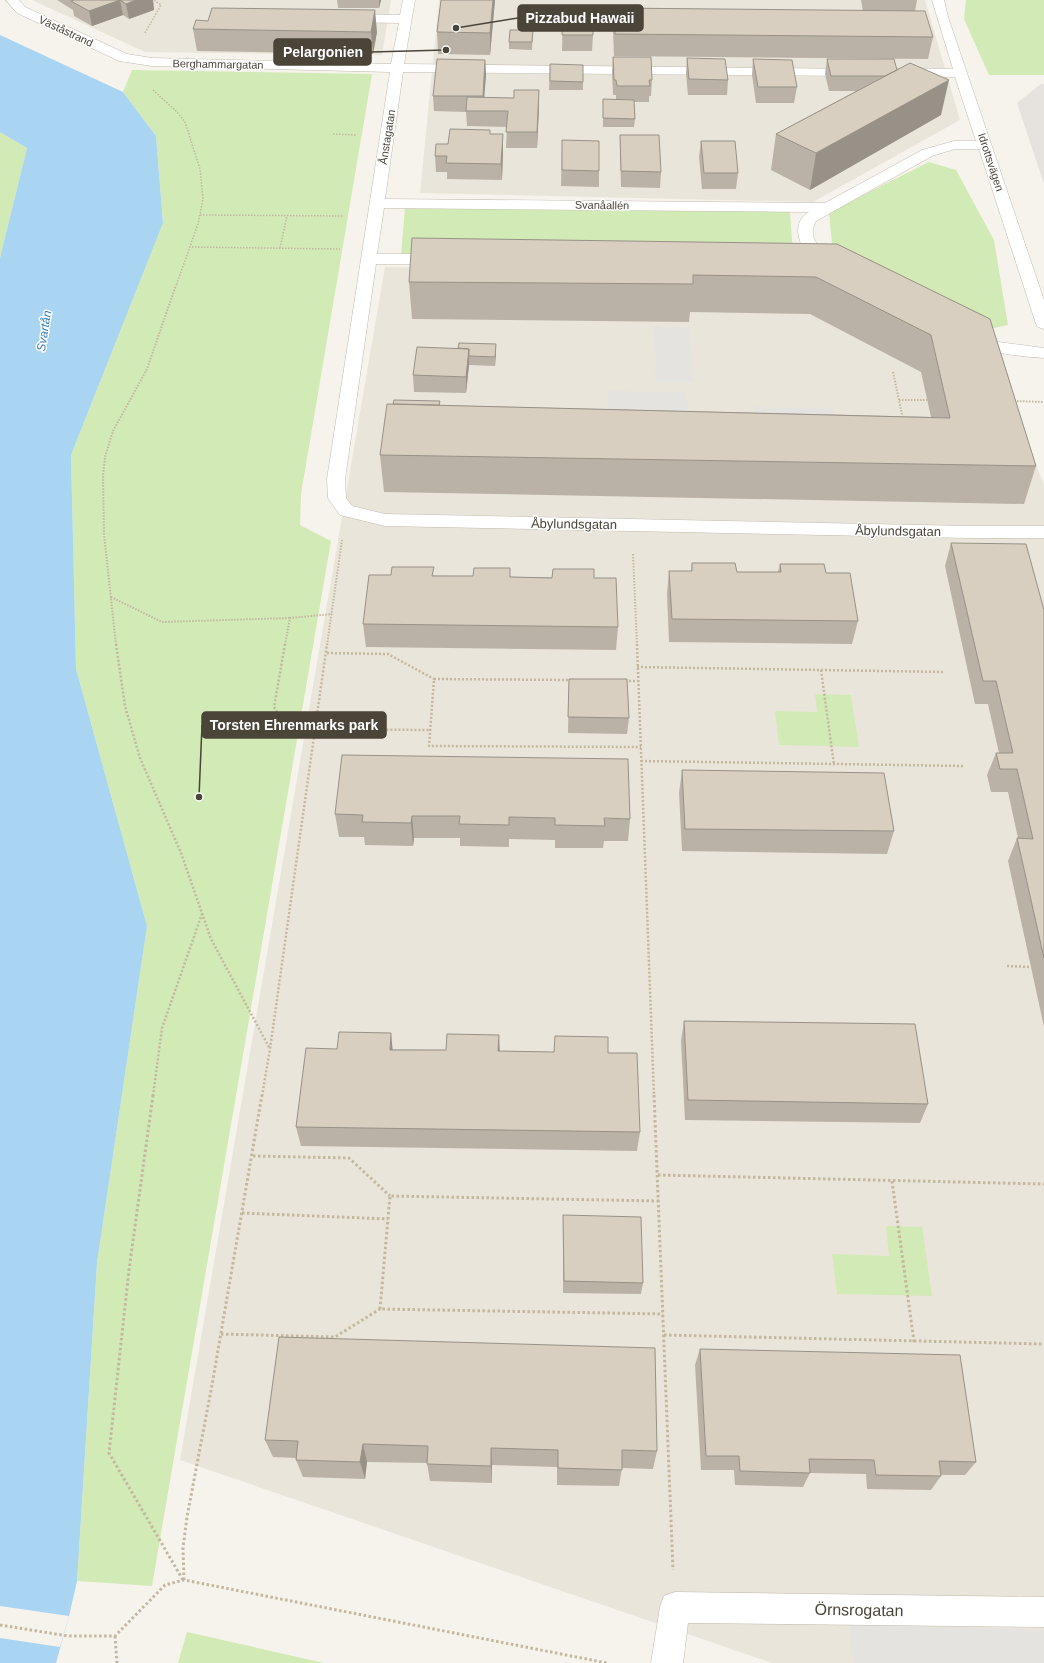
<svg xmlns="http://www.w3.org/2000/svg" width="1044" height="1663" font-family="Helvetica,sans-serif">
  <rect width="100%" height="100%" fill="#f6f3ec"/>
  <path fill="#eae5da" d="M32,0H391L382,55L145,52Z
    M439,0H925L960,120L813,202L420,193Z
    M385,267L823,269L992,356L1044,485V1663H772L180,1460Z"/>
  <path fill="#e6e2dd" d="M1041,84H1044V184L1017,103Z"/>
  <path fill="#d2eab5" d="M966,0H1044V75H989L964,19Z
    M132,70L372,74L301,494L300,525L331,541L152,1586L77,1581L97,1263L147,926L76,669L71,455L163,223L156,136L123,92Z
    M0,132L27,148L0,258Z
    M929,162L956,170L994,240L1008,325L985,330L833,255L829,212Z
    M405,208L790,212L793,255H401Z
    M815,694L851,695L859,747L779,745L775,711L817,712Z
    M886,1226L922,1227L932,1296L837,1294L832,1254L889,1256Z
    M187,1632L324,1663H178Z"/>
  <path fill="#e5e3e0" d="M653,326L690,327L693,382H656Z
    M607,391L686,392L689,434L608,432Z
    M753,407L833,409L837,432L756,431Z
    M849,1624L1044,1630V1663H853Z"/>
  <path fill="#a9d4f2" d="M0,35L123,92L156,136L163,223L71,455L76,669L147,926L97,1263L77,1581L69,1616L56,1663H0V258L27,148L0,132Z"/>
  <path fill="#f6f3ec" d="M0,1606L69,1616L60,1647L0,1638Z"/>
  <g fill="none" stroke-linecap="round" stroke-linejoin="round">
    <g stroke="#c2bbae" stroke-width="1">
      <path id="minor" d="M6,0H19L25,7L127,54L152,58L391,64L399,23L347,22L342,21L341,18L342,15L347,14L400,15L403,0H415L404,64L861,69L863,72L861,75L856,76L403,72L385,199L825,203L922,150L954,141H976L955,77L902,76L897,75L895,72L897,69L902,68L953,69L932,0H944L948,17L1044,300V329L1038,327L1036,324L979,149H955L932,156L816,221C804,243 828,251 838,265L836,268C813,274 781,228 809,212L384,208L377,254H441L446,256L449,259L446,262L441,264H376L345,479L346,498L352,506L385,514L968,526H1044V538H968L385,526L340,515L328,498L327,479L390,72L152,66L119,61L17,13Z
        M970,333L998,342L1044,348V358C1027,357 972,352 962,338L964,335Z
        M675,1592L1044,1597V1627L688,1623L683,1663H651L660,1607L664,1596Z"/>
    </g>
    <path stroke="#c4b79f" stroke-width="1.5" stroke-dasharray="1.5 1.5" stroke-linecap="butt" d="M145,33L161,5L154,0
      M153,90L177,112L185,122L200,169L203,199L198,224L176,286
      M333,134L356,135
      M200,215L344,216
      M189,247L340,249
      M280,248L287,216"/>
    <path stroke="#c4b79f" stroke-width="2" stroke-dasharray="1.5 1.5" stroke-linecap="butt" d="M893,372L903,419
      M899,400H927
      M1014,401L1044,402
      M633,554L637,645
      M111,597L162,622L290,618
      M116,645L104,534L103,476L105,457L113,431L147,369L176,285
      M285,645L290,618L332,614
      M327,645L342,540"/>
    <path stroke="#c4b79f" stroke-width="2.5" stroke-dasharray="2 2" stroke-linecap="butt" d="M116,644L125,706L140,758L181,853L211,939L270,1049
      M285,644L274,707L289,729L430,730
      M637,644L654,1096
      M327,653L388,654L434,679
      M637,667L945,672
      M821,670L834,765
      M572,680L434,679L429,746L641,747
      M625,681H638
      M641,761L965,766
      M1007,966L1031,967
      M153,1096L162,1028L202,914
      M262,1096L270,1049L327,644"/>
    <path stroke="#c4b79f" stroke-width="3" stroke-dasharray="2.5 2.5" stroke-linecap="butt" d="M153,1095L129,1270L109,1453L183,1580
      M654,1095L673,1570
      M253,1156L349,1158L390,1196
      M658,1175L1044,1184
      M892,1181L914,1342
      M659,1201L390,1196L380,1309L663,1314
      M242,1213L388,1219
      M221,1334L335,1337L380,1309
      M664,1335L1044,1344
      M184,1580L183,1548L187,1517L212,1385L262,1095
      M0,1625L68,1636H115L165,1585L184,1580L607,1663
      M115,1636L117,1663"/>
    <use href="#minor" fill="#fff" fill-rule="evenodd"/>
  </g>
  <path fill="#bab2a6" d="M57,0H153L154,10L129,19L123,15L92,26L74,16L73,10Z
    M337,0H381L379,8H338Z
    M441,0H495L490,55L438,54L437,32Z
    M861,0H917L915,11L933,37L928,59L614,56L613,30L614,8L863,11Z
    M563,10L593,35L592,51H562Z
    M193,29L377,32L373,54L197,51Z
    M533,30L532,50L509,49V42Z
    M613,57L652,80L651,96H649V102H634L635,119L634,127H603V99L616,100V95H613L612,72Z
    M687,58L728,80L727,95H688L686,74Z
    M753,59L797,87L794,103H756L752,75Z
    M827,59L897,70L941,115L810,190L771,170L776,134L856,91H829L825,74Z
    M485,60L486,75L484,98L539,106L537,148H506L507,127L467,126L466,112L434,111L433,96Z
    M550,64L583,82V90H549Z
    M490,134H503V150L502,180L447,179V172H436L435,156L448,144Z
    M620,135L661,172L660,188L621,187L620,151Z
    M562,140L599,171V187L561,186Z
    M701,141L738,173L736,189H702L699,157Z
    M837,244L990,319L1036,466L1024,504L384,492L380,455L440,401V405L931,417L921,372L810,314L690,312L689,322L412,319L409,282Z
    M496,344L495,366L469,365L466,393L414,392L413,375L458,348Z
    M951,543L1044,610V1027L1008,861L1017,838H1018L1008,792H991L987,775L996,753H999L988,704H975L945,566Z
    M692,563L737,572H778L780,564L826,573L858,621L852,644L669,642L667,594L669,571H691Z
    M391,575L594,578L618,627L616,650L366,647L363,624Z
    M569,679L629,718L627,734L568,733Z
    M682,770L894,831L887,854L682,851L679,793Z
    M335,814L630,819L628,841H604L603,848H555V840L509,839V847L460,846V838H414L413,846L365,845L364,837H339Z
    M684,1021L928,1104L920,1123L685,1120L681,1041Z
    M499,1035V1051L608,1053L640,1132L637,1151L301,1146L296,1127L337,1049L446,1050Z
    M563,1215L643,1283L641,1294L563,1293Z
    M700,1349L976,1462L965,1475H941V1476L931,1490L867,1489L866,1474L810,1473L803,1487L735,1485L734,1470H701L695,1365Z
    M265,1440L657,1451L653,1469L622,1468L619,1486L557,1485V1467L492,1465V1483L430,1481L427,1463L367,1462L365,1479L303,1477L296,1460V1458L273,1457Z"/>
  <path fill="#979187" d="M120,0L123,15L92,26L89,11Z
    M136,0H153L154,10L129,19L126,4Z
    M379,0H381L379,8Z
    M493,0H495L490,55V33Z
    M375,10L377,32L373,54L371,32Z
    M485,60L486,75L483,112V96Z
    M949,80L941,115L810,190L816,153Z
    M539,90V106L537,148V132Z
    M503,134V150L502,180L501,164Z
    M496,344V352L495,366V357Z
    M469,349V365L466,393V377Z
    M412,816L414,838L413,846L411,823Z
    M391,1033L393,1053L390,1050Z
    M499,1035L500,1055L498,1051Z
    M363,1444L367,1462L365,1479L360,1462Z
    M491,1448L492,1465V1483L491,1466Z"/>
  <path fill="#d8cfc1" stroke="#979187" d="M74,0H136L126,4L120,0L89,11L71,1Z
    M441,0H493L490,33L437,32Z
    M212,8L375,10L371,32L193,29L196,20L208,21Z
    M614,8L925,11L933,37L615,34Z
    M563,10L592,11L593,35H562Z
    M510,30H533L532,42H509Z
    M613,57H651L652,80H649L650,86H617L616,80H614Z
    M687,58L725,59L728,80L689,79Z
    M437,59L485,60L483,96H433Z
    M753,59L792,60L797,87H758Z
    M827,59H894L897,70L885,76H831Z
    M910,63L949,80L816,153L776,134Z
    M550,64L583,65V82L550,81Z
    M514,90H539L537,132H506L508,111H466L467,97L514,98Z
    M603,99L634,100L635,119L603,118Z
    M450,129L490,130V134H503L501,164L446,163L447,156H435L436,144H448Z
    M620,135H659L661,172L621,171Z
    M562,140L599,141V171L562,170Z
    M701,141H735L738,173H704Z
    M412,238L837,244L990,319L1036,466L380,455L387,404L950,418L931,335L816,277L693,275V284L409,282Z
    M459,343L496,344L495,357L469,356V349L458,348Z
    M417,347L469,349L466,377L413,375Z
    M394,400L440,401L439,405L393,404Z
    M951,543L1026,544L1044,610V958L1017,838L1033,839L1017,769H1000L996,753H1013L996,681H983Z
    M692,563H735L737,572H781L780,564H824L826,573H850L858,621L672,619L669,571H692Z
    M392,567H434L432,576H473L474,568H510V577L552,578L553,569H594V578H616L618,627L363,624L369,575H391Z
    M569,679H627L629,718L568,717Z
    M342,755L628,759L630,819L604,818L605,826L555,825V818L509,817V825L459,824L460,816H412L411,823L362,822L363,815L335,814Z
    M682,770L884,773L894,831L685,829Z
    M684,1021L915,1024L928,1104L688,1100Z
    M339,1032L391,1033L390,1050H446L447,1034L499,1035L498,1051L554,1052L555,1036L608,1037V1053H637L640,1132L296,1127L306,1048L337,1049Z
    M563,1215L641,1217L643,1283L564,1281Z
    M279,1337L655,1348L657,1451L622,1450V1470L558,1468V1450L491,1448V1466L427,1464L428,1446L363,1444L360,1462L296,1460L298,1441L265,1440Z
    M700,1349L960,1355L976,1462L939,1461L941,1476L876,1475L874,1460L809,1459L810,1473L740,1471L739,1456H706Z"/>
  <g text-anchor="middle" dominant-baseline="central" stroke-width="3" stroke-linejoin="round" paint-order="stroke">
    <g font-size="11" fill="#4b4439" stroke="#fff">
      <text transform="translate(66 31) rotate(25)">Väståstrand</text>
      <text transform="translate(218 64) rotate(1)">Berghammargatan</text>
      <text transform="translate(387 137) rotate(-81)">Ånstagatan</text>
      <text transform="translate(991 162) rotate(72)">Idrottsvägen</text>
      <text transform="translate(602 205) rotate(1)">Svanåallén</text>
    </g>
    <g font-size="12" font-style="italic" fill="#2e7ab2" stroke="#fff">
      <text transform="translate(44 331) rotate(-81)">Svartån</text>
    </g>
    <g font-size="13" fill="#4b4439" stroke="#fff">
      <text transform="translate(574 524) rotate(1)">Åbylundsgatan</text>
      <text transform="translate(898 531) rotate(1)">Åbylundsgatan</text>
    </g>
    <g font-size="16" fill="#4b4439" stroke="#fff">
      <text transform="translate(859 1610) rotate(1)">Örnsrogatan</text>
    </g>
  </g>
  <path fill="none" stroke="#4b4439" stroke-width="1.5" d="M456 28L518 18M446 50L371 52M199 797L202 725"/>
  <g fill="#4b4439" stroke="#fff" stroke-width="1.5">
    <circle cx="456" cy="28" r="4"/>
    <circle cx="446" cy="50" r="4"/>
    <circle cx="199" cy="797" r="4"/>
  </g>
  <g fill="#4b4439" stroke="#4b4439" stroke-width="1.5">
    <rect x="518" y="5" width="125" height="26" rx="4"/>
    <rect x="274" y="39" width="97" height="26" rx="4"/>
    <rect x="202" y="712" width="184" height="26" rx="4"/>
  </g>
  <g font-size="14" text-anchor="middle" font-weight="bold" fill="#fff">
    <text x="580" y="23">Pizzabud Hawaii</text>
    <text x="323" y="57">Pelargonien</text>
    <text x="294" y="730">Torsten Ehrenmarks park</text>
  </g>
</svg>
